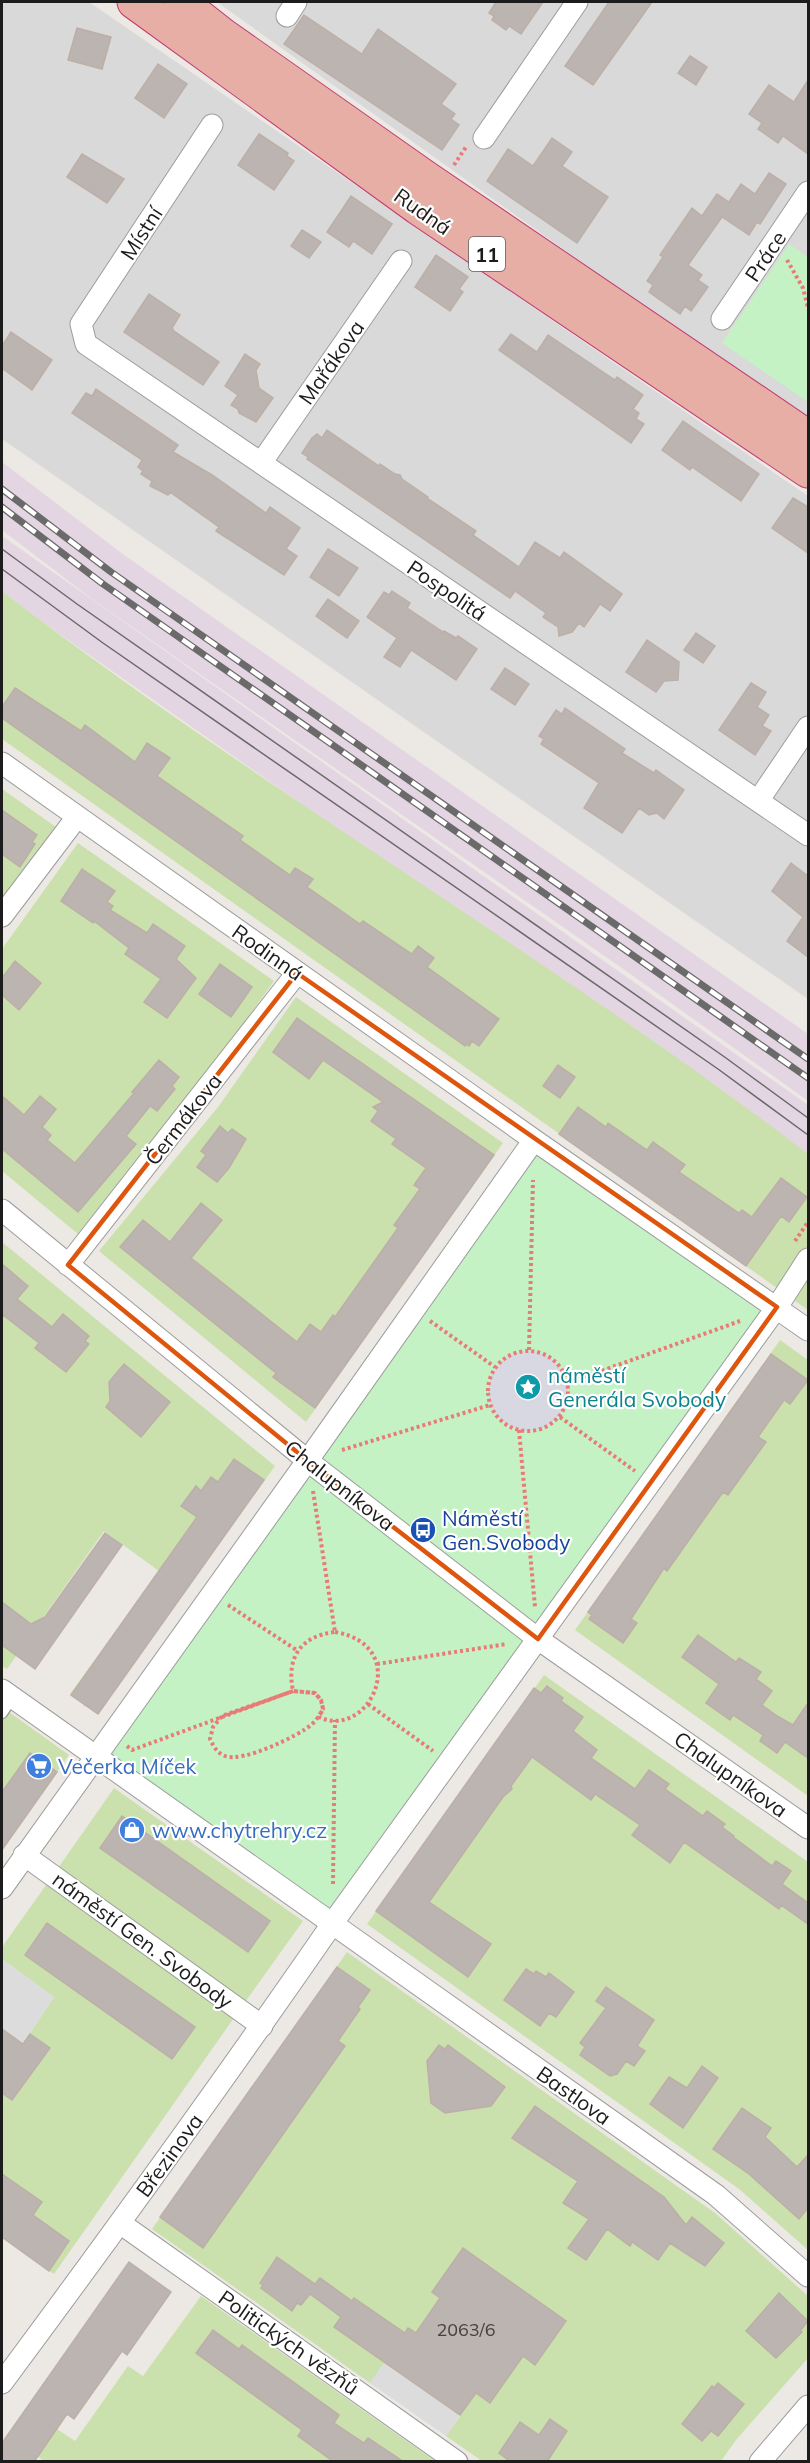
<svg xmlns="http://www.w3.org/2000/svg" width="810" height="2463" font-family="Mulish,sans-serif">
  <rect width="100%" height="100%" fill="#ece8e3"/>
  <path fill="#dad9d9" d="M2,2H89L808,496V999L2,439Z
    M217,2H808V418L668,324Z"/>
  <path fill="#e4d5e2" d="M2,462L124,555L808,1034V1101L629,973L92,599L2,530Z
    M2,536L808,1105V1154L653,1041L320,817L44,623L2,591Z"/>
  <path fill="#cae1ae" d="M2,591C262,791 548,955 808,1154V1310L2,739Z
    M2,789L56,827L2,904Z
    M78,843L274,981L197,1089L78,1234L2,1171V949Z
    M296,997L503,1143L306,1422L99,1251L218,1107Z
    M2,1242L275,1466L98,1714L90,1707L83,1706L84,1704L70,1694L159,1571L104,1531L7,1669L2,1666Z
    M780,1340L808,1360V1796L575,1630Z
    M544,1675L808,1862V2250L739,2189L367,1924Z
    M2,1707L69,1755L2,1850Z
    M114,1788L303,1921L243,2005L56,1871Z
    M49,1881L236,2015L54,2274L49,2271L69,2241L33,2215L41,2202L2,2174V2029L11,2036L20,2048L54,1997L2,1959V1947Z
    M347,1952L715,2213L808,2296V2358L736,2440L721,2461H482L446,2436L460,2416L385,2362L370,2383L152,2229Z
    M201,2296L435,2461L45,2462L37,2456L54,2427L75,2441L128,2366L143,2376Z"/>
  <path fill="#c4f2c4" d="M789,244L808,257V402L722,343Z
    M534,1140L777,1307L332,1924L94,1757Z"/>
  <path fill="#dcdcdc" d="M2,1959L54,1997L20,2048L11,2036L2,2029Z
    M385,2361L460,2415L446,2436L370,2383Z"/>
  <path fill="#d7d8e1" d="M488 1391a40 40 0 1 1 80 0a40 40 0 1 1-80 0Z"/>
  <path fill="#bcb4b0" stroke="#bcafa7" stroke-width="1.5" d="M496,2H543L521,34L509,26L506,30L492,20L494,16L489,13Z
    M609,2H652L593,85L565,66Z
    M304,15L362,54L378,29L456,84L441,104L455,114L451,119L459,125L442,150L284,44Z
    M77,28L111,37L102,69L68,60Z
    M690,56L707,67L696,85L678,73Z
    M158,64L187,84L164,118L135,98Z
    M808,80V154L783,136L778,143L758,129L762,123L749,114L769,85L794,102Z
    M259,134L288,153L287,156L294,161L274,190L238,165Z
    M552,138L572,152L562,166L608,197L577,243L487,181L508,149L533,166Z
    M82,154L124,179L107,203L67,177Z
    M769,173L786,184L760,224L757,222L749,235L722,217L688,265L702,275L698,280L708,287L691,311L685,306L680,314L649,292L653,285L647,281L663,257L660,255L692,208L702,216L717,194L729,202L741,184L755,194Z
    M351,196L392,224L372,254L353,241L349,247L327,232Z
    M302,230L321,242L309,258L291,246Z
    M436,255L468,277L459,289L463,292L450,311L415,287Z
    M149,294L180,315L172,328L174,331L219,362L203,385L124,332Z
    M11,332L52,360L32,390L2,368V346Z
    M511,334L537,352L548,335L615,380L617,377L643,395L633,409L639,413L636,419L644,424L631,443L499,350Z
    M245,354L260,364L256,370L259,388L273,398L256,422L239,413L238,409L231,405L238,395L225,386Z
    M96,389L178,445L173,452L212,475L266,513L270,507L300,528L286,549L297,556L284,575L216,531L219,527L170,492L168,495L150,486L152,481L141,474L143,471L138,467L142,460L72,413L86,393L92,396Z
    M683,421L759,474L741,501L692,467L690,470L662,450Z
    M327,430L379,466L380,464L395,474L400,475L402,479L428,497L427,498L476,531L473,535L519,567L535,542L560,558L564,552L622,594L610,611L600,604L584,627L579,623L572,632L559,636L558,627L543,617L546,613L515,591L510,598L307,459L308,457L302,453L312,438L317,434L322,438Z
    M793,498L808,507V553L772,528Z
    M328,549L358,568L339,596L310,577Z
    M392,591L410,603L407,608L443,632L444,631L456,638L458,636L477,649L456,680L411,650L400,667L384,657L397,638L367,617L384,592L389,595Z
    M328,599L359,621L347,638L316,616Z
    M696,633L715,646L703,663L684,650Z
    M647,640L679,662L678,680L664,681L656,692L626,672Z
    M505,668L529,684L515,705L491,689Z
    M751,683L766,692L757,707L769,715L762,726L771,731L755,755L719,730Z
    M15,688L81,731L85,725L135,762L147,743L170,758L157,776L243,836L240,840L290,875L295,868L313,879L307,887L360,924L363,921L412,954L418,946L434,958L427,967L499,1019L479,1046L472,1041L469,1046L466,1044L465,1046L2,718V707Z
    M565,708L625,749L622,753L654,773L656,770L684,790L664,819L657,813L649,815L639,808L622,833L584,808L599,783L541,744L544,739L539,736L556,710L562,714Z
    M2,810L37,835L32,842L35,844L20,867L2,854Z
    M791,863L808,876V957L787,941L803,917L772,891Z
    M82,869L115,891L107,902L113,906L110,910L147,933L153,924L185,946L176,959L196,978L167,1018L144,1002L161,979L125,954L129,948L94,921L93,923L61,901Z
    M15,961L41,983L19,1010L2,995V978Z
    M220,964L252,987L231,1017L199,994Z
    M297,1018L494,1155L315,1408L273,1377L276,1373L120,1247L143,1220L170,1242L201,1203L222,1220L191,1258L297,1342L310,1324L321,1332L333,1315L335,1317L398,1228L394,1225L420,1189L414,1185L426,1168L392,1144L396,1139L371,1121L378,1111L373,1107L383,1102L323,1060L309,1079L273,1052Z
    M159,1060L179,1077L172,1086L175,1089L157,1111L150,1106L126,1136L136,1144L78,1212L2,1149V1096L24,1115L40,1096L56,1109L42,1127L51,1135L47,1140L75,1163L134,1093L132,1092Z
    M558,1065L575,1077L560,1098L543,1086Z
    M578,1107L606,1127L608,1123L647,1150L653,1142L685,1165L679,1172L739,1213L742,1210L752,1217L781,1178L807,1197L789,1222L781,1216L746,1266L559,1134Z
    M220,1126L228,1133L232,1129L246,1139L229,1168L217,1182L197,1167L206,1155L201,1151Z
    M2,1264L28,1286L17,1299L52,1327L63,1314L89,1336L85,1341L89,1344L66,1372L35,1348L39,1343L3,1315L2,1318Z
    M771,1354L808,1380L790,1404L784,1400L758,1437L766,1442L728,1495L723,1492L667,1571L664,1568L631,1619L637,1623L623,1643L589,1619L592,1615L588,1612Z
    M124,1364L170,1402L141,1437L106,1407L110,1401L109,1382Z
    M234,1459L264,1480L98,1714L71,1695L197,1517L181,1506L196,1486L201,1491L211,1477L218,1482Z
    M105,1533L122,1545L35,1669L2,1645V1602L31,1624L45,1617Z
    M698,1635L736,1662L739,1658L761,1672L756,1679L772,1691L762,1705L777,1716L793,1725L808,1703V1758L785,1742L777,1753L760,1741L763,1735L733,1715L730,1720L706,1703L719,1684L682,1657Z
    M547,1686L563,1698L561,1701L583,1717L573,1731L597,1750L591,1758L635,1789L649,1770L669,1784L665,1789L703,1816L707,1811L725,1824L722,1827L734,1836L733,1837L772,1866L776,1861L791,1871L782,1884L808,1903V1924L781,1905L779,1909L684,1842L670,1863L632,1835L640,1825L595,1794L591,1800L532,1757L511,1786L512,1789L503,1797L429,1902L491,1944L468,1977L376,1911L534,1688L541,1693Z
    M30,1753L57,1772L2,1850V1792Z
    M122,1816L270,1921L248,1952L100,1848Z
    M47,1923L195,2027L172,2059L25,1955Z
    M337,1967L370,1990L358,2007L360,2009L338,2041L345,2046L203,2248L160,2217Z
    M526,1969L534,1974L536,1971L546,1977L549,1973L574,1992L556,2017L549,2013L540,2026L504,2000Z
    M606,1987L654,2020L637,2046L645,2051L634,2066L626,2061L617,2074L610,2076L580,2055L585,2047L580,2043L606,2008L596,2001Z
    M2,2029L23,2044L30,2034L50,2048L12,2100L2,2093Z
    M439,2045L445,2049L448,2045L505,2087L491,2106L445,2113L431,2103L427,2061Z
    M702,2066L718,2078L683,2128L650,2104L669,2077L687,2088Z
    M535,2106L664,2197L686,2225L692,2217L724,2243L705,2266L670,2243L658,2260L632,2242L630,2246L607,2229L586,2260L568,2248L589,2219L563,2203L578,2181L512,2138Z
    M742,2108L771,2128L765,2137L797,2167L808,2155V2208L799,2219L749,2174L713,2149Z
    M2,2174L42,2202L33,2215L69,2241L49,2271L2,2237Z
    M463,2248L566,2321L535,2365L523,2356L490,2403L476,2393L460,2415L334,2327L341,2317L310,2294L301,2305L297,2303L292,2311L261,2288L263,2285L260,2283L277,2257L315,2284L320,2278L352,2301L354,2298L405,2333L408,2328L416,2333L440,2298L432,2292Z
    M129,2262L171,2292L127,2355L122,2351L74,2419L67,2414L34,2462H2V2443Z
    M779,2293L808,2321L800,2331L802,2332L776,2358L746,2331Z
    M213,2330L239,2349L242,2345L339,2415L334,2423L364,2443L368,2438L404,2462H334L298,2436L302,2430L196,2353Z
    M718,2383L744,2404L718,2436L711,2431L702,2441L682,2424L712,2386L714,2388Z
    M550,2419L567,2431L547,2462H511L499,2453L520,2422L539,2435Z"/>
  <g fill="none" stroke-linecap="round" stroke-linejoin="round">
    <g stroke="#9d9d9d" stroke-width="13">
      <path id="service" d="M2,1713L12,1698"/>
    </g>
    <g stroke="#9d9d9d" stroke-width="23">
      <path id="minor" d="M287,16L296,2
        M212,125L81,324L86,344L808,835
        M484,138L577,2
        M722,319L808,192
        M261,463L401,261
        M2,763L534,1140L808,1330
        M758,801L808,727
        M2,916L77,817
        M2,1210L308,1461L538,1639L808,1828
        M68,1265L297,973
        M2,1690L716,2195L808,2276
        M24,1855L262,2026
        M2,1888L320,1443L534,1140
        M120,2223L457,2462
        M2,2383C114,2232 225,2079 332,1924L777,1307L808,1259
        M760,2462L808,2406"/>
    </g>
    <g stroke="#c13971" stroke-width="35">
      <path id="trunk" d="M134,2L418,208L808,471
        M181,2L223,35L425,177L808,437"/>
    </g>
    <path stroke="#e87b77" stroke-width="4" stroke-dasharray="3 3" stroke-linecap="butt" d="M454,165L466,147
      M787,260L803,288L808,308
      M795,1241L808,1222
      M430,1321L495,1367
      M529,1350L533,1180
      M488 1391a40 40 0 1 1 80 0a40 40 0 1 1-80 0Z
      M568,1383L740,1321
      M560,1417L635,1471
      M519,1430L535,1607
      M342,1450L490,1405
      M313,1491L335,1632
      M228,1605L298,1651
      M335,1632C414,1646 369,1741 319,1717L323,1709L321,1700L315,1693L293,1691C286,1657 301,1636 335,1632Z
      M377,1664L507,1644
      M368,1704L433,1751
      M127,1746L132,1750L293,1691L315,1693L321,1700L323,1709C320,1714 317,1720 312,1724C299,1736 242,1763 225,1756C217,1753 214,1747 210,1739L213,1727L222,1716L293,1691
      M333,1884L335,1720"/>
    <use href="#service" stroke="#fff" stroke-width="10"/>
    <use href="#minor" stroke="#fff" stroke-width="21"/>
    <use href="#trunk" stroke="#e6aea4" stroke-width="33"/>
    <path stroke="#6a6a6a" stroke-width="1.5" d="M2,549L77,604L726,1058L808,1118
      M2,569L103,643L718,1069L808,1135"/>
    <g stroke="#6a6a6a" stroke-width="7">
      <path id="rail" d="M2,489L111,572L808,1059
        M2,507L103,584L808,1078"/>
    </g>
    <use href="#rail" stroke="#fff" stroke-width="4.5" stroke-dasharray="14" stroke-linecap="butt"/>
  </g>
  <path fill="none" stroke="#de560d" stroke-width="4.5" stroke-linejoin="round" d="M297,973L777,1307L538,1639L308,1461L68,1265Z"/>
  <defs>
    <g id="sight-disc" transform="scale(1.35)"><circle r="9.5" fill="#0f9aa8" stroke="#fff"/><path d="M0-6L1.8-2.2L6-1.7L2.9 1.2L3.7 5.4L0 3.3L-3.7 5.4L-2.9 1.2L-6-1.7L-1.8-2.2Z" fill="#fff"/></g>
    <g id="bus-disc" transform="scale(1.35)"><circle r="9.5" fill="#1a4fb4" stroke="#fff"/><path d="M-5-6H5V4H4V6H2V4H-2V6H-4V4H-5ZM-3.5-4V0h7V-4ZM-3.5 1.2v1.5H-2V1.2ZM2 1.2v1.5H3.5V1.2Z" fill="#fff"/></g>
    <g id="supermarket-disc" transform="scale(1.35)"><circle r="9.5" fill="#3f7fe0" stroke="#fff"/><path d="M-6-5.5h2.5l.6 2H6L4.5 2H-2.5L-4.4-4H-6ZM-1.5 3.2a1.3 1.3 0 1 0 .1 0ZM3 3.2a1.3 1.3 0 1 0 .1 0Z" fill="#fff"/></g>
    <g id="shop-disc" transform="scale(1.35)"><circle r="9.5" fill="#3f7fe0" stroke="#fff"/><path d="M-5-2.5h2.3a2.7 3.5 0 0 1 5.4 0H5L5.5 6h-11ZM-1.5-2.5h3a1.5 2.3 0 0 0-3 0Z" fill="#fff"/></g>
  </defs>
  <g fill-rule="evenodd">
    <use href="#sight-disc" x="528" y="1387"/>
    <use href="#bus-disc" x="423" y="1530"/>
    <use href="#supermarket-disc" x="39" y="1766"/>
    <use href="#shop-disc" x="132" y="1830"/>
  </g>
  <g text-anchor="middle" dominant-baseline="central" stroke-width="4.5" stroke-linejoin="round" paint-order="stroke">
    <g font-size="18" fill="#444241">
      <text x="466" y="2329">2063/6</text>
    </g>
    <rect fill="#fff" stroke="#606060" stroke-width="1.5" x="469" y="237" width="36" height="34" rx="4.5"/>
    <g font-size="20" font-weight="bold" fill="#1c1c1c">
      <text x="487" y="254">11</text>
    </g>
    <g font-size="21" fill="#1c1c1c" stroke="#fff">
      <text transform="translate(423 211) rotate(35)">Rudná</text>
      <text transform="translate(141 233) rotate(-57)">Místní</text>
      <text transform="translate(765 256) rotate(-56)">Práce</text>
      <text transform="translate(331 362) rotate(-55)">Mařákova</text>
      <text transform="translate(447 590) rotate(34)">Pospolitá</text>
      <text transform="translate(268 952) rotate(35)">Rodinná</text>
      <text transform="translate(183 1119) rotate(-52)">Čermákova</text>
      <text transform="translate(340 1485) rotate(38)">Chalupníkova</text>
      <text transform="translate(731 1774) rotate(35)">Chalupníkova</text>
      <text transform="translate(143 1940) rotate(36)">náměstí Gen. Svobody</text>
      <text transform="translate(574 2095) rotate(35)">Bastlova</text>
      <text transform="translate(169 2155) rotate(-54)">Březinova</text>
      <text transform="translate(289 2342) rotate(35)">Politických vězňů</text>
    </g>
    <g font-size="21" fill="#0d838f" stroke="#fff" text-anchor="start">
      <text x="548" y="1375">náměstí<tspan x="548" dy="24">Generála Svobody</tspan></text>
    </g>
    <g font-size="21" fill="#164399" stroke="#fff" text-anchor="start">
      <text x="442" y="1518">Náměstí<tspan x="442" dy="24">Gen.Svobody</tspan></text>
    </g>
    <g font-size="21" fill="#366cbe" stroke="#fff" text-anchor="start">
      <text x="58" y="1766">Večerka Míček</text>
      <text x="152" y="1830">www.chytrehry.cz</text>
    </g>
  </g>
  <rect width="810" height="2463" fill="none" stroke="#1c1c1c" stroke-width="6"/>
</svg>
